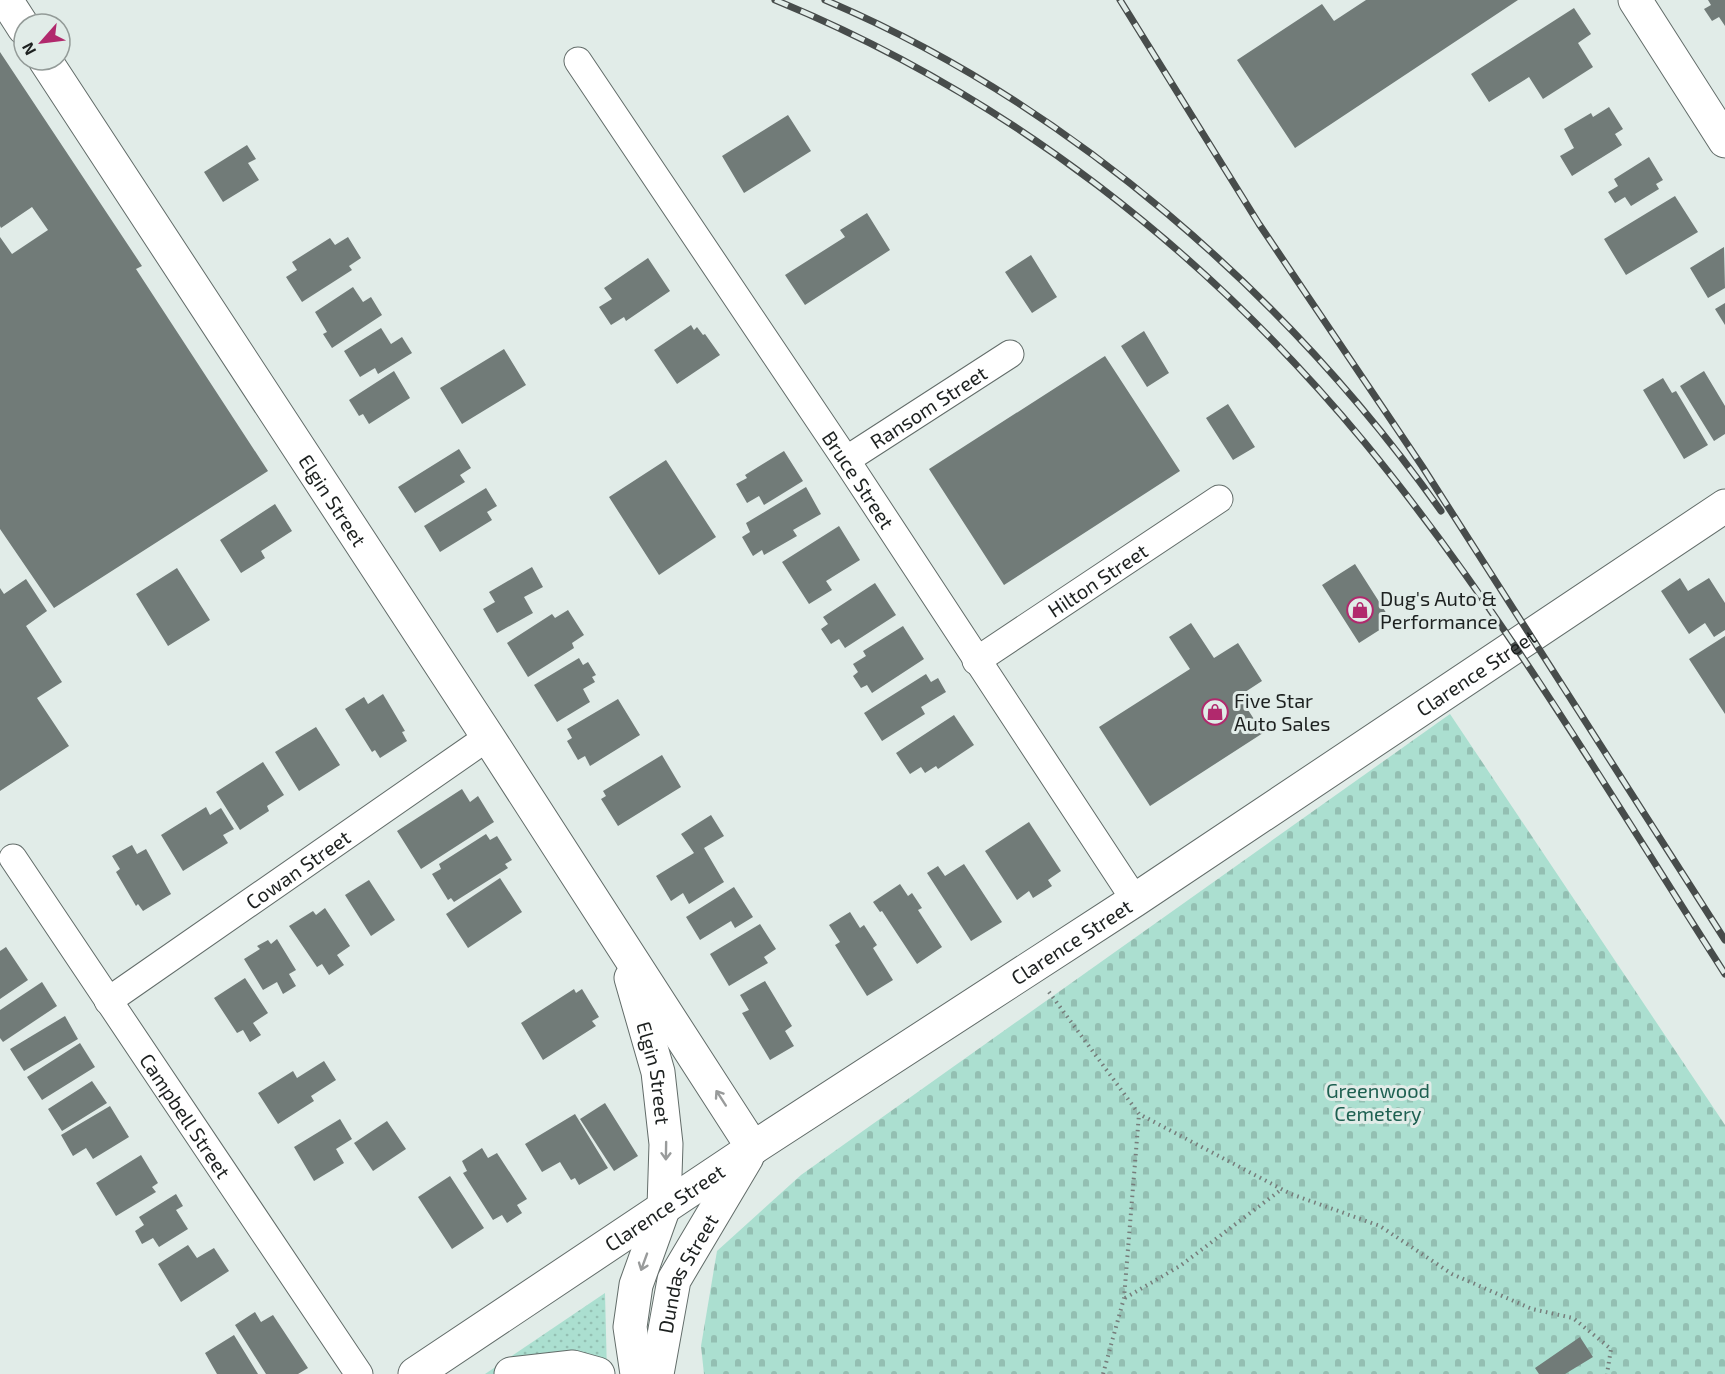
<svg xmlns="http://www.w3.org/2000/svg" width="1725" height="1374" font-family="'Exo 2',sans-serif">
  <defs>
    <pattern id="cemetery-stones" width="16" height="16" patternUnits="userSpaceOnUse" patternTransform="scale(1.5)"><rect width="16" height="16" fill="#abdfd0"/><path d="M2 7V4a2 2 0 0 1 4 0v3zM10 15v-3a2 2 0 0 1 4 0v3z" fill="#93bfb2"/></pattern>
    <pattern id="park-dots" width="8" height="8" patternUnits="userSpaceOnUse" patternTransform="scale(1.5)"><rect width="8" height="8" fill="#abdfd0"/><path d="M2 2h.1M6 6h.1" fill="none" stroke="#93bfb2" stroke-width="1.8" stroke-linecap="round"/></pattern>
  </defs>
  <rect width="100%" height="100%" fill="#e1ece8"/>
  <path fill="url(#cemetery-stones)" d="M1450,714L1725,1125V1374H704L701,1346L717,1251L801,1175Z"/>
  <path fill="url(#park-dots)" d="M605,1293L607,1374H485Z"/>
  <path fill="#717b78" d="M1366,0H1518L1295,148L1237,60L1322,4L1334,21Z
    M1708,0H1725V26L1719,17L1712,21L1704,9L1711,5Z
    M1574,8L1591,34L1578,43L1593,67L1543,99L1529,77L1489,102L1471,74Z
    M0,52L142,266L136,269L268,471L54,608L0,529V237L12,254L48,230L32,207L1,228L0,226Z
    M1609,107L1623,129L1615,134L1622,145L1572,176L1560,156L1574,148L1564,129L1591,113L1593,117Z
    M788,115L811,151L744,193L722,156Z
    M247,145L256,159L248,163L259,180L223,202L204,172Z
    M1649,157L1663,180L1656,184L1659,189L1631,206L1625,197L1615,203L1608,192L1618,186L1614,179Z
    M1675,196L1698,232L1626,275L1604,239Z
    M867,213L890,250L805,305L785,275L845,237L840,230Z
    M348,237L361,258L349,266L352,270L302,302L286,277L297,270L292,262L330,238L335,245Z
    M1724,247L1725,288L1708,298L1690,268Z
    M1031,255L1057,297L1032,313L1005,272Z
    M648,258L670,291L626,321L624,317L611,325L599,307L612,299L604,288Z
    M353,287L363,302L371,297L382,315L332,348L323,334L327,332L315,312Z
    M1725,303V325L1715,309Z
    M691,325L694,330L697,327L703,335L705,334L720,355L677,384L654,350Z
    M381,328L391,344L402,337L412,353L378,374L375,368L360,377L344,351Z
    M1144,331L1169,373L1147,387L1121,346Z
    M504,349L526,385L462,424L440,388Z
    M1105,356L1180,471L1004,585L929,469Z
    M394,371L410,398L369,424L363,414L359,416L349,400Z
    M1704,371L1725,406V434L1714,441L1680,386Z
    M1663,378L1672,393L1676,391L1708,445L1684,459L1643,390Z
    M1228,404L1255,447L1233,460L1206,418Z
    M459,449L471,468L460,475L465,482L415,513L398,487Z
    M784,451L803,481L764,505L759,496L747,503L736,484L747,478L745,475Z
    M666,460L716,537L659,575L609,497Z
    M806,487L821,514L793,530L797,536L764,555L762,550L753,556L742,537L750,532L746,523Z
    M486,488L497,506L487,512L492,520L440,552L424,526Z
    M275,504L292,531L261,551L265,558L241,573L220,540Z
    M839,526L860,560L826,581L832,590L809,604L782,562Z
    M1355,564L1392,622L1359,643L1322,585Z
    M532,567L543,587L524,597L533,613L497,633L483,609L495,602L489,592Z
    M177,568L210,620L168,646L136,594Z
    M1680,578L1688,591L1709,578L1725,603V630L1714,637L1705,623L1689,634L1661,591Z
    M26,579L47,611L26,626L62,682L37,698L69,746L0,791V588L4,594Z
    M875,583L896,615L845,648L839,639L831,644L821,629L828,624L823,617Z
    M568,610L584,635L572,643L574,648L528,677L507,643L552,614L555,618Z
    M1191,623L1214,658L1238,643L1262,681L1239,696L1263,733L1150,806L1099,727L1190,669L1169,637Z
    M903,626L924,659L872,693L867,685L861,688L853,676L858,672L853,664L866,656L863,651Z
    M1725,636V714L1689,659Z
    M579,658L583,665L588,662L596,675L592,677L595,682L583,689L590,702L557,722L534,685Z
    M926,674L931,682L938,678L946,692L921,707L925,714L882,741L864,713Z
    M383,694L405,731L402,732L407,741L380,758L375,750L372,752L345,709L364,697L368,704Z
    M618,699L640,735L590,766L585,756L578,760L567,741L572,738L567,729Z
    M954,715L974,745L938,769L936,766L925,773L921,767L910,774L896,753Z
    M316,727L340,765L299,791L275,752Z
    M662,755L681,787L618,826L601,799L606,796L603,791Z
    M263,762L284,795L267,806L269,811L240,830L216,792Z
    M462,789L470,802L478,796L494,822L421,869L397,831Z
    M206,807L210,815L221,808L234,829L223,835L228,843L183,871L161,835Z
    M711,815L724,836L704,848L724,882L689,904L683,893L671,901L656,876L694,853L681,834Z
    M1029,822L1061,871L1048,880L1052,886L1033,898L1029,891L1017,900L985,851Z
    M486,834L490,840L497,836L512,860L505,864L508,868L454,902L451,898L448,900L432,874L441,869L439,864Z
    M132,845L137,854L146,849L171,894L143,911L138,904L136,906L116,872L120,869L112,856Z
    M964,864L1002,922L971,941L927,873L938,866L945,876Z
    M500,878L522,912L468,948L446,914Z
    M369,880L395,920L371,936L345,895Z
    M900,884L908,896L912,893L922,908L918,910L942,947L917,964L882,911L880,912L873,902Z
    M734,887L753,917L735,928L731,921L700,940L686,917Z
    M325,908L350,946L337,955L344,965L329,975L322,964L317,967L289,926L313,911L316,915Z
    M850,912L860,928L864,925L877,945L873,948L893,980L867,996L835,945L840,942L829,925Z
    M760,924L776,949L764,957L768,963L729,986L710,954Z
    M277,939L296,970L289,974L296,986L283,994L277,982L263,990L244,959L260,949L257,946L268,940L271,944Z
    M6,947L28,980L0,999V951Z
    M245,978L268,1013L253,1023L261,1035L250,1042L243,1030L237,1033L214,998Z
    M765,981L792,1026L785,1031L794,1046L770,1060L742,1013L749,1010L740,995Z
    M42,982L57,1006L3,1042L0,1038V1010Z
    M574,989L576,993L582,989L599,1017L592,1021L596,1026L543,1060L521,1023Z
    M65,1016L78,1039L24,1071L10,1049Z
    M80,1043L95,1067L42,1100L27,1077Z
    M324,1061L336,1080L311,1096L314,1101L278,1124L258,1093L293,1071L297,1078Z
    M92,1081L107,1103L62,1131L48,1109Z
    M605,1103L638,1156L614,1171L580,1119Z
    M110,1106L129,1137L93,1159L86,1148L73,1156L61,1135Z
    M575,1114L608,1168L579,1185L575,1178L571,1180L560,1162L542,1172L525,1144Z
    M340,1119L352,1139L336,1149L344,1163L314,1181L294,1147Z
    M387,1121L406,1149L373,1171L354,1143Z
    M482,1148L488,1158L497,1153L527,1199L517,1205L522,1213L507,1223L502,1215L493,1220L463,1173L467,1171L462,1161Z
    M141,1155L158,1183L152,1187L156,1192L116,1216L96,1183Z
    M450,1176L484,1228L452,1249L418,1197Z
    M176,1194L183,1206L176,1210L188,1229L159,1247L153,1238L142,1244L135,1231L144,1225L139,1217Z
    M188,1245L197,1258L214,1248L229,1271L181,1302L158,1264Z
    M255,1312L261,1322L273,1315L308,1368L298,1374H266L235,1325Z
    M234,1335L258,1374H217L205,1353Z
    M1580,1337L1593,1357L1565,1374H1539L1535,1368Z"/>
  <g fill="none" stroke-linecap="round" stroke-linejoin="round">
    <g stroke="#626c69" stroke-width="29">
      <g id="street">
        <path id="s1" d="M578,61L846,460L1135,900"/>
        <path id="s2" d="M846,460L1010,354"/>
        <path id="s3" d="M976,661L1219,499"/>
        <path id="s4" d="M13,858L359,1374"/>
        <path id="s5" d="M108,1001L488,737"/>
      </g>
    </g>
    <g stroke="#626c69" stroke-width="35">
      <g id="secondary">
        <path d="M6,0L24,28"/>
        <path d="M1635,0L1725,141"/>
        <path id="s6" d="M45,60L488,737L753,1148"/>
        <path id="s7" d="M631,978L658,1072L666,1144L664,1207L636,1285L630,1327L637,1374"/>
        <path id="s8" d="M415,1374L753,1148L1135,900L1725,506"/>
        <path d="M511,1374L573,1367L598,1374"/>
        <path id="s9" d="M657,1374L674,1280L747,1157"/>
      </g>
    </g>
    <path stroke="#767d7b" stroke-width="4" stroke-dasharray="1.5 4.5" stroke-linecap="butt" d="M1049,992L1139,1114L1291,1194L1380,1226L1452,1274L1532,1309L1573,1318L1611,1349L1607,1374
      M1125,1298L1180,1266L1282,1189
      M1103,1374L1124,1298L1139,1114"/>
    <use href="#street" stroke="#fff" stroke-width="27"/>
    <use href="#secondary" stroke="#fff" stroke-width="33"/>
    <g stroke="#474c4b" stroke-width="7">
      <path id="rail" d="M775,0C1007,95 1206,251 1365,443C1501,608 1610,795 1725,974
        M825,0C1068,103 1289,296 1441,511
        M1120,0L1259,224L1422,466L1725,940"/>
    </g>
    <use href="#rail" stroke="#e1ece8" stroke-width="4.5" stroke-dasharray="14" stroke-linecap="butt"/>
  </g>
  <defs><path id="oneway-shaft" d="M-6 0H5M1.5-3L5.5 0L1.5 3" fill="none" stroke-width="1.6" stroke-linecap="round" stroke-linejoin="round" transform="scale(1.5)"/></defs>
  <g stroke="#999b9b">
    <use href="#oneway-shaft" transform="translate(721 1098) rotate(-123)"/>
    <use href="#oneway-shaft" transform="translate(666 1151) rotate(91)"/>
    <use href="#oneway-shaft" transform="translate(644 1262) rotate(110)"/>
  </g>
  <defs>
    <g id="shop-ring" transform="scale(1.35)"><circle r="9.5" fill="#e1ece8" stroke="#b1296d" stroke-width="1.5"/><path d="M-5-2.5h2.3a2.7 3.5 0 0 1 5.4 0H5L5.5 6h-11ZM-1.5-2.5h3a1.5 2.3 0 0 0-3 0Z" fill="#b1296d"/></g>
  </defs>
  <g fill-rule="evenodd">
    <use href="#shop-ring" x="1360" y="610"/>
    <use href="#shop-ring" x="1215" y="712"/>
  </g>
  <g text-anchor="middle" dominant-baseline="central" stroke-width="6" stroke-linejoin="round" paint-order="stroke">
    <g font-size="20" fill="#1d2120" stroke="#e1ece8">
      <text stroke="none"><textPath href="#s2" startOffset="98">Ransom Street</textPath></text>
      <text stroke="none"><textPath href="#s1" startOffset="504">Bruce Street</textPath></text>
      <text stroke="none"><textPath href="#s6" startOffset="526">Elgin Street</textPath></text>
      <text stroke="none"><textPath href="#s3" startOffset="146">Hilton Street</textPath></text>
      <text stroke="none"><textPath href="#s8" startOffset="1272">Clarence Street</textPath></text>
      <text stroke="none"><textPath href="#s5" startOffset="231">Cowan Street</textPath></text>
      <text stroke="none"><textPath href="#s8" startOffset="786">Clarence Street</textPath></text>
      <text stroke="none"><textPath href="#s7" startOffset="98">Elgin Street</textPath></text>
      <text stroke="none"><textPath href="#s4" startOffset="310">Campbell Street</textPath></text>
      <text stroke="none"><textPath href="#s8" startOffset="300">Clarence Street</textPath></text>
      <text stroke="none"><textPath href="#s9" startOffset="106">Dundas Street</textPath></text>
    </g>
    <g font-size="20" fill="#1d2120" stroke="#e1ece8" text-anchor="start">
      <text x="1380" y="598">Dug's Auto &amp;<tspan x="1380" dy="23">Performance</tspan></text>
      <text x="1234" y="700">Five Star<tspan x="1234" dy="23">Auto Sales</tspan></text>
    </g>
    <g font-size="20" fill="#1e6051" stroke="#e1ece8">
      <text x="1378" y="1090">Greenwood<tspan x="1378" dy="23">Cemetery</tspan></text>
    </g>
  </g>
  <g transform="translate(42 42) rotate(242)"><circle r="28" fill="#e1ece8" stroke="#939b98" stroke-width="1.5"/>
  <path d="M0-4.5L10 22L0 15L-10 22Z" fill="#b1296d"/>
  <text y="-9" font-size="16" font-weight="bold" text-anchor="middle" fill="#1d2120">N</text>
  </g>
</svg>
